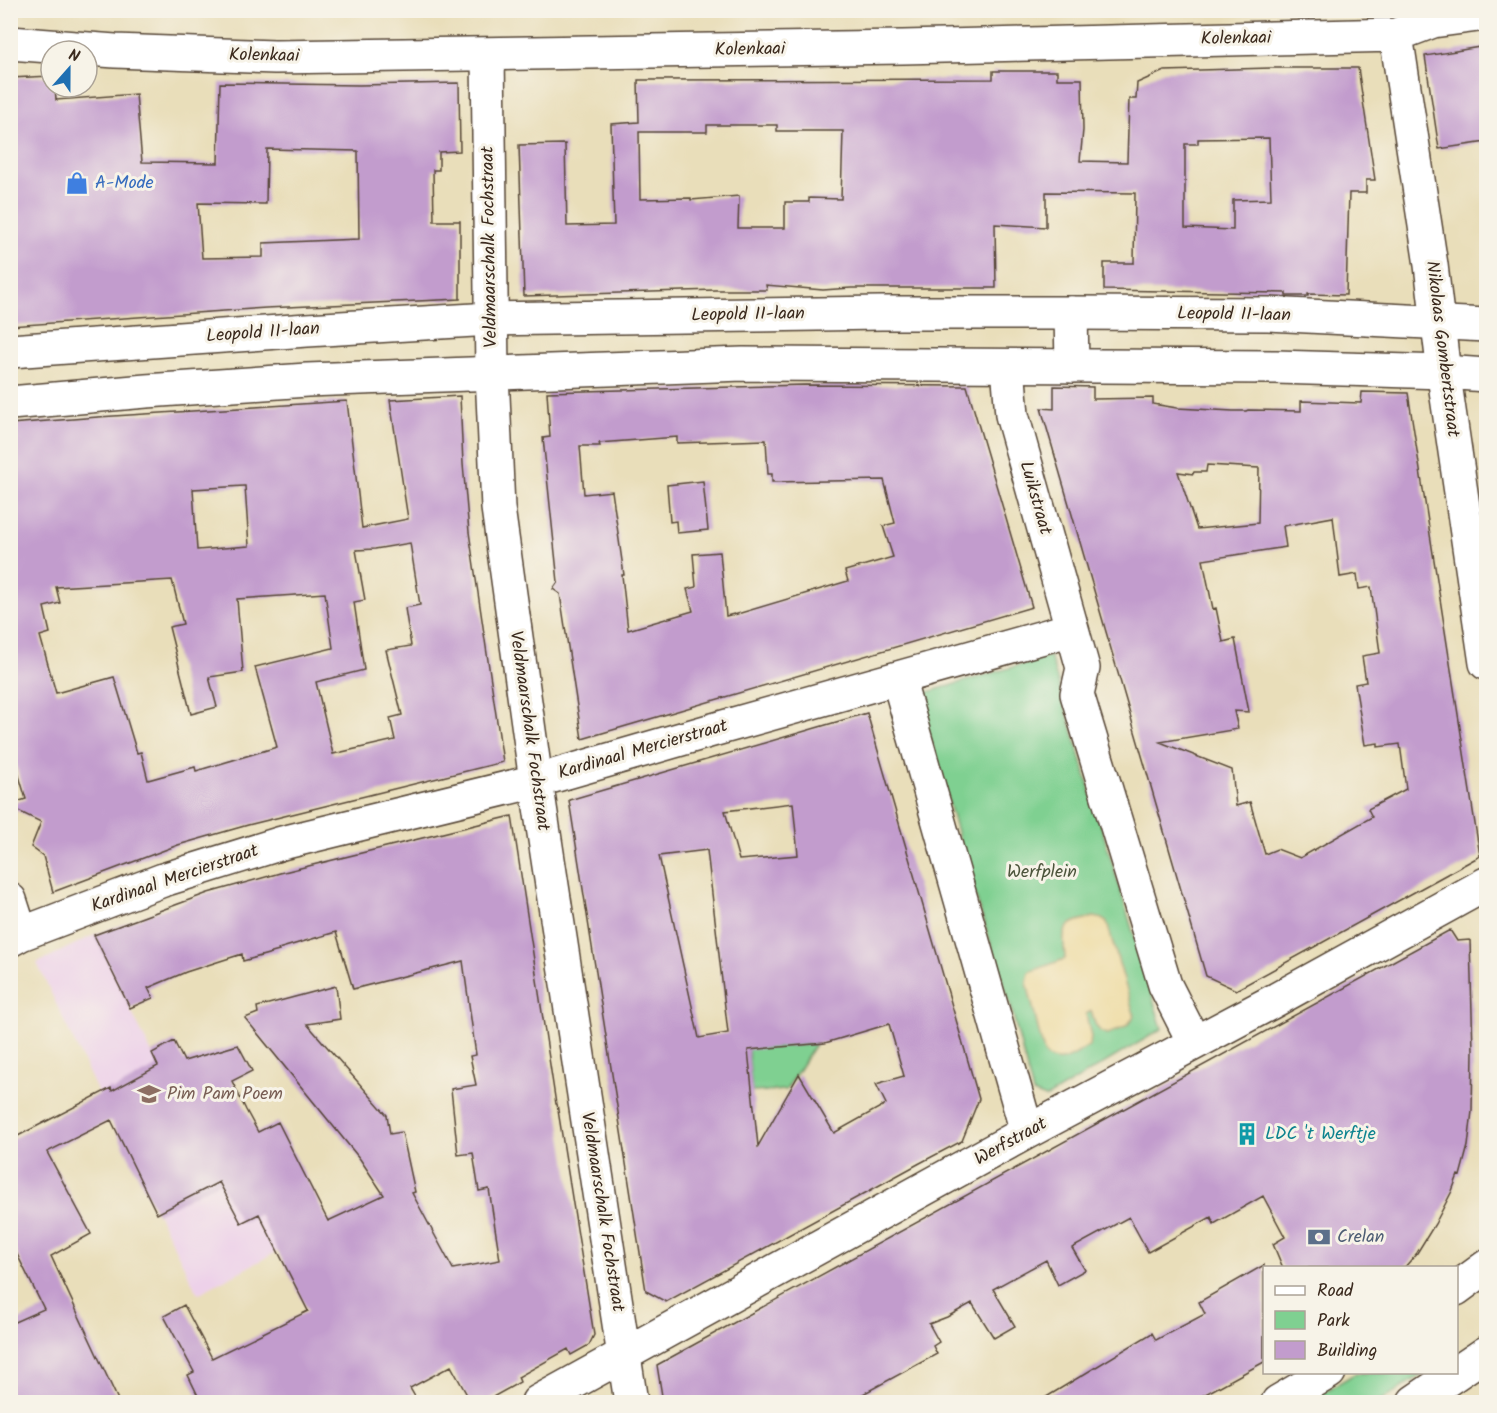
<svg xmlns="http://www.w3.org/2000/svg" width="1497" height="1413" font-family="Kalam,sans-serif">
  <rect width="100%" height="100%" fill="#f7f3e8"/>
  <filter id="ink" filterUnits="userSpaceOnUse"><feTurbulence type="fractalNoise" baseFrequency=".0167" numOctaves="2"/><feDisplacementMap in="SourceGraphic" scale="12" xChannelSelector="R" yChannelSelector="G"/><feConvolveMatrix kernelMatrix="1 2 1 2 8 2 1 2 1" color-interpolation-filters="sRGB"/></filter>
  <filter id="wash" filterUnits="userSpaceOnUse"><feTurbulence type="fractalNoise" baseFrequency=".008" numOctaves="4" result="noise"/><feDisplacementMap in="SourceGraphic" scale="24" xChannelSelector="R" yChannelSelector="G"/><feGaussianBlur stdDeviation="1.35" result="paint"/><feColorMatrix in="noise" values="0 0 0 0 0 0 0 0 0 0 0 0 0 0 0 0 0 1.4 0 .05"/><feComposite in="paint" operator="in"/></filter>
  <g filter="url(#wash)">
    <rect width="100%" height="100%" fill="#e9deba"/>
    <path fill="#edd1e9" d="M94,935L155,1060L178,1048L278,1251L198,1294L114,1127L37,963Z"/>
    <path fill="#7fd091" stroke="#5d7d58" stroke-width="1.5" d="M1050,656L1162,1029L1046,1098L1033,1093L1011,1007L973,888L918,695Z
      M815,1044L786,1090L752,1092L748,1049Z
      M1356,1373H1425L1379,1402H1307Z"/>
    <path fill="#eeda9e" stroke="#94825e" stroke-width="1.5" d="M1094,917L1103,919L1107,923L1134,1014C1131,1027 1119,1029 1108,1034C1095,1031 1095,1023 1091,1011L1086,1014L1091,1037L1090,1045C1077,1053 1058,1070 1044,1053L1027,983L1029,972L1065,959C1065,949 1060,932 1070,925C1076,920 1087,919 1094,917Z"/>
    <g id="blocks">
      <path fill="#c29ccd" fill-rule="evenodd" d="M1486,46V142L1439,149L1425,56Z
        M1271,68H1358L1375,180H1366V193H1349L1346,295L1308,294V296H1286V293L1104,290V263H1134L1135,193L1046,192V227L995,224L996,288H851L823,290L766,285L767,290H715L524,296L519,145L565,144L567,226L614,225L611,124L639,122L638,80L993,79V71H1057V79H1082L1083,130L1080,161L1127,162L1129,99H1136L1137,83L1164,71ZM707,125H777V131H843L841,199L809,198V202H785V228H738L739,196L691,200V198L640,199L639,132H707ZM1269,138L1271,199L1233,200V230L1185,228V144H1198V139Z
        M51,76V87H55L56,100L136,94L142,162L218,163L220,83L359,85L459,83L460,151L439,152V170H433L434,221H460V299L266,308L10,326V78ZM267,149L358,151L359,239L263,243V257L202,258L198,203L266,204Z
        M805,385L967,386L1032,607L582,739L560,594L553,589L558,582L543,438L550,437L547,392ZM677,437V443L766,440L768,474H772V482L884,480L895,523L883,526L893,557L845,571L848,581L734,615V614L726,616L720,552L693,554L696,587L687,589L693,611L628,630L622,575H624L612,491L584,494L580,446H600L599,443Z
        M1054,386L1093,387V399L1153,398V404L1177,408L1233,411H1246L1248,410L1301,411V401L1361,403L1362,392L1408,393L1480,856L1236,990L1206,976L1041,408L1054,409ZM1207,465L1259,468L1258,523L1197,529L1178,472L1193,474L1194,472H1206ZM1333,517L1340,577L1357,574L1359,589L1371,587L1380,653L1362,656L1366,682L1355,684L1365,745L1378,743V747L1400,744L1406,789L1368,809L1372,817L1300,858L1277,849L1265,854L1250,802L1236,806L1232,770L1160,742L1238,729L1234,711L1249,712L1235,639L1223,642L1216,608L1213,609L1203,560L1286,547L1283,526Z
        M460,396L463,464L469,532L503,762L248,825L178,845L53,892L43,856L31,847L41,822L10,807V804L26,799L10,746V424L98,417L347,401L362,528L408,519L390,400ZM244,486H245L249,546L197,550L193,489ZM410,543L420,605L405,608L411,646L386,650L402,715L390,718L395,740L333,754L316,682L364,670L354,602L365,600L356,550L375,549ZM172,580L183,624L169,627L191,714L217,707L209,677L243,672L237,599L325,593L333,648L255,667L277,747L196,771L195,767L148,780L141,752L137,753L114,677L56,693L40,636L50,633L44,607L60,603L56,587Z
        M703,481L708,530L677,533L676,521L670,522L667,485Z
        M867,713L979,1099L962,1141L920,1163L666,1302L646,1291L569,800ZM793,803L798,855L739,860L725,811ZM707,850L728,1033L699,1038L659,856ZM889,1024L904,1076L876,1084L886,1104L834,1133L799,1074L758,1146L748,1050L825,1043Z
        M512,816L556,1104H557L594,1335L589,1345L571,1355L568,1349L518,1377L520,1382L484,1402H471L451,1366L410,1388L418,1402H201L188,1375L194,1372L164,1316L184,1305L212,1358L308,1311L259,1214L241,1223L219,1182L157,1214L111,1120L47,1152L91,1234L51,1256L119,1402H10V1324L44,1309L10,1240V1140L111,1088L112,1091L158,1066L152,1053L174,1041L184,1061L238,1045L252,1071L232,1081L246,1110L258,1132L278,1122L328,1221L384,1195L360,1159L245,1018L258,1013L257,1007L336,986L340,1019L307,1024L387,1115L390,1134L402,1132L415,1192L412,1193L453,1269L500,1260L489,1189L479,1191L473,1153L458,1155L451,1089L476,1085L470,1056L476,1055L463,961L353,989L336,932L278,949L279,951L243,961L242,954L186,972L148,988L153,998L130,1008L94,935L208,893L280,873Z
        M1450,930L1457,941L1470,940L1473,1051L1472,1111L1468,1146L1460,1176L1458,1175L1452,1191L1435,1224L1417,1253L1404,1268H1283L1273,1244L1285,1237L1263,1196L1214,1224L1211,1217L1148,1252L1129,1217L1072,1248L1085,1270L1058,1285L1046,1260L993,1289L1015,1326L994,1338L972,1303L947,1317L929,1324L939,1342L933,1346L937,1354L861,1395L865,1402H663L657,1365Z
        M1264,1265V1362L1191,1402H1038L1152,1333L1156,1340L1205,1314L1199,1302Z"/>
    </g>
  </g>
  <g filter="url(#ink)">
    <use href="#blocks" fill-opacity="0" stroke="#554535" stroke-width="1.5"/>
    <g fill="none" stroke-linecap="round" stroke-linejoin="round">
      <g stroke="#554535" stroke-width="36">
        <path id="street" d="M1396,35L1431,265L1446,390L1486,663
          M10,43L115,51L275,57L903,47L1396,35L1433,21L1486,14
          M488,54L492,373L498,508L536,781L631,1402
          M1071,313L1072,366
          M1008,366L1012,415L1083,668L1077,694L1165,985L1194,1042
          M898,678L1027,1132
          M10,900L21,934
          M10,940L21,934L163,880L282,843L536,781L709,731L1072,629
          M538,1402L1027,1132L1270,1003L1486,884"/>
      </g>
      <g stroke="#554535" stroke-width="36">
        <path id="secondary" d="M10,351L307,330L491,319L881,313H1071L1268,314L1486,325
          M10,403L146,391L307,380L743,364L1276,367L1444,372L1486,375
          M1456,1289L1486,1267
          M1278,1402L1329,1372
          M1414,1402L1486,1353"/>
      </g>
      <use href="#street" stroke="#fff" stroke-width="33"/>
      <use href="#secondary" stroke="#fff" stroke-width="33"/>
    </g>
  </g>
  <defs>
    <g id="shop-bare" transform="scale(1.8)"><path d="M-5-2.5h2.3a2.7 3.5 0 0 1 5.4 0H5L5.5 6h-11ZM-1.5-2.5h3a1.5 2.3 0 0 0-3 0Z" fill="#3f7fe0" stroke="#f7f3e8" stroke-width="2.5" paint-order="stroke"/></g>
    <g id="school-bare" transform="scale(1.8)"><path d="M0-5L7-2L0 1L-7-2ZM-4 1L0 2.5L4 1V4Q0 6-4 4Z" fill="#8d6e63" stroke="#f7f3e8" stroke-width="2.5" paint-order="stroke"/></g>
    <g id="building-bare" transform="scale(1.8)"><path d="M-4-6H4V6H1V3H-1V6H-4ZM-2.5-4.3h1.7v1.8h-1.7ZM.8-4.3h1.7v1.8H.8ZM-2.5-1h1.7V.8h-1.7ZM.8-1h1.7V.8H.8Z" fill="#0f9aa8" stroke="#f7f3e8" stroke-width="2.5" paint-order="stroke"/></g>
    <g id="bank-bare" transform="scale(1.8)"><path d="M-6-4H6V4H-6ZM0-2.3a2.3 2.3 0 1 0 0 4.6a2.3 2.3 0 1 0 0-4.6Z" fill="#5c6f8a" stroke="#f7f3e8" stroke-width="2.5" paint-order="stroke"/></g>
  </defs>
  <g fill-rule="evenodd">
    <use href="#shop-bare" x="77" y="183"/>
    <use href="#school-bare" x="149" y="1094"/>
    <use href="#building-bare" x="1247" y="1134"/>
    <use href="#bank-bare" x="1319" y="1237"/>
  </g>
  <g text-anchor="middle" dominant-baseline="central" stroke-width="6" stroke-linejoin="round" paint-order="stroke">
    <g font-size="18" fill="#3b2a1e" stroke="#f7f3e8">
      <text transform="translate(1236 39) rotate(-1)">Kolenkaai</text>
      <text transform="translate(750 50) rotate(-1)">Kolenkaai</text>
      <text transform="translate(264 56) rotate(1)">Kolenkaai</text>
      <text transform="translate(490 247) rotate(-91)">Veldmaarschalk Fochstraat</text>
      <text transform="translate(748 315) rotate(-1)">Leopold II-laan</text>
      <text transform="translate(1234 315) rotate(1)">Leopold II-laan</text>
      <text transform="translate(263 333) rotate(-4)">Leopold II-laan</text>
      <text transform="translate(1442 349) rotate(83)">Nikolaas Gombertstraat</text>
      <text transform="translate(1035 498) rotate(74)">Luikstraat</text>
      <text transform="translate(529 731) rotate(82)">Veldmaarschalk Fochstraat</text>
      <text transform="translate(643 750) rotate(-16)">Kardinaal Mercierstraat</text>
      <text transform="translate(175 879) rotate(-19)">Kardinaal Mercierstraat</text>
      <text transform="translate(1011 1142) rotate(-29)">Werfstraat</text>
      <text transform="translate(602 1212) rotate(81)">Veldmaarschalk Fochstraat</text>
    </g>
    <g font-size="18" fill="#366cbe" stroke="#f7f3e8" text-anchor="start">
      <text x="95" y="183">A-Mode</text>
    </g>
    <g font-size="18" fill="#4c543b" stroke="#f7f3e8">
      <text x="1042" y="872">Werfplein</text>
    </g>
    <g font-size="18" fill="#785e54" stroke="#f7f3e8" text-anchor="start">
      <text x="167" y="1094">Pim Pam Poem</text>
    </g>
    <g font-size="18" fill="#0d838f" stroke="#f7f3e8" text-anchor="start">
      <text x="1265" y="1134">LDC 't Werftje</text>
    </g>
    <g font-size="18" fill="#4e5e75" stroke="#f7f3e8" text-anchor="start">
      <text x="1337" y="1237">Crelan</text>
    </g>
  </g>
  <rect width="1497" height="1413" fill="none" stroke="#f7f3e8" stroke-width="36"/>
  <rect x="1263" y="1266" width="195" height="108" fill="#f7f3e8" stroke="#aca397" stroke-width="1.5"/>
  <rect x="1275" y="1286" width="30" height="9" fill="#ffffff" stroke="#aca397" stroke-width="1.5"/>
  <text x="1317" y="1296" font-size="18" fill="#3b2a1e">Road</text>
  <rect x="1275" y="1311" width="30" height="18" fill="#7fd091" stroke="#aca397" stroke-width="1.5"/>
  <text x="1317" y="1326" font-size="18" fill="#3b2a1e">Park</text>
  <rect x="1275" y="1341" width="30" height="18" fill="#c29ccd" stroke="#aca397" stroke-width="1.5"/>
  <text x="1317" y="1356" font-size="18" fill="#3b2a1e">Building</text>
  <g transform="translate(69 69) rotate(21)"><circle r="28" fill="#f7f3e8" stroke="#aca397" stroke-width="1.5"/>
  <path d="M0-4.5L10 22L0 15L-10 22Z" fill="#1f6fb2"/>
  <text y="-9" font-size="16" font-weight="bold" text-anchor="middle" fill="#3b2a1e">N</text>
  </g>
</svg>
